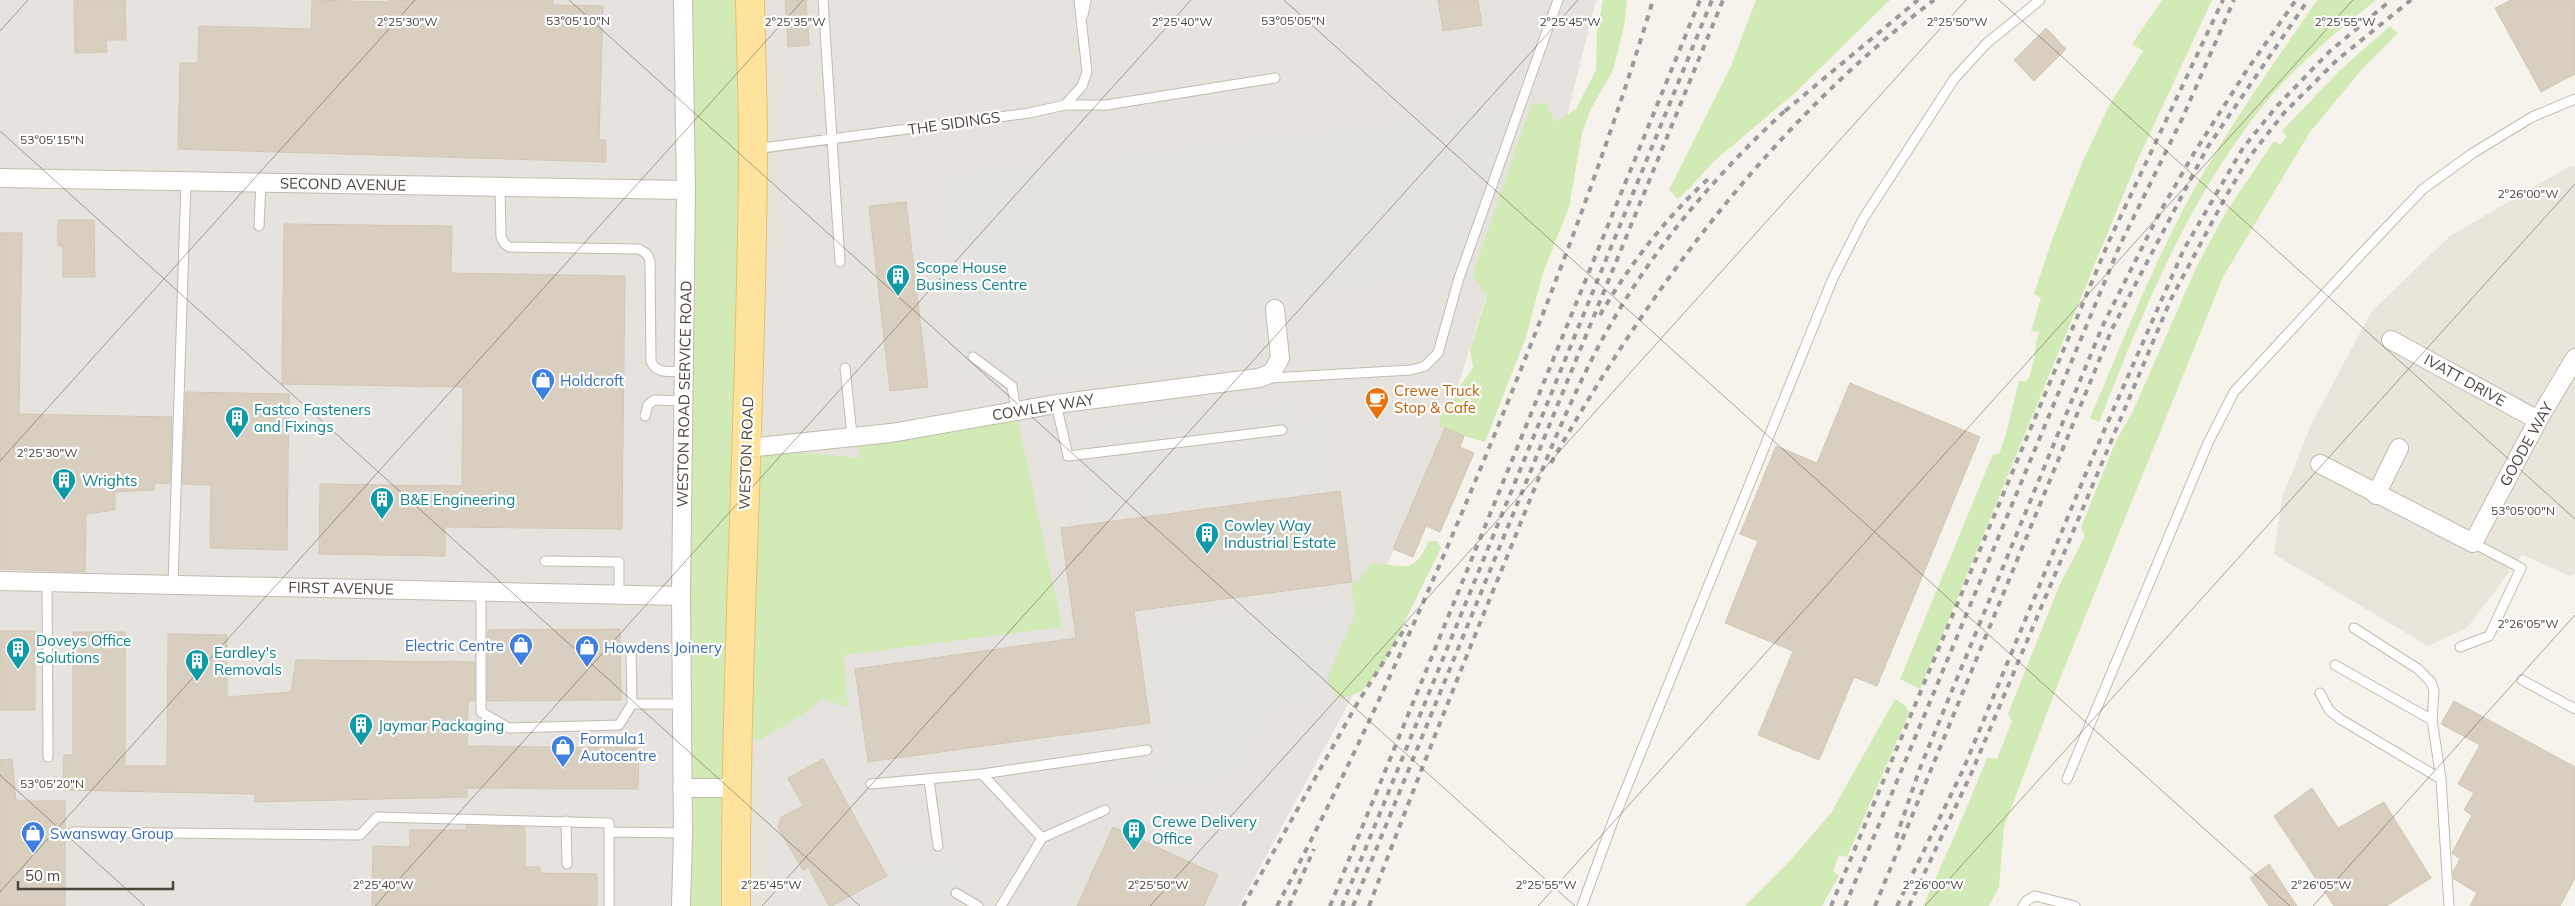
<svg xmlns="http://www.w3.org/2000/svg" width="2575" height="906" font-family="Mulish,sans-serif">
  <rect width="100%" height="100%" fill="#f6f3ec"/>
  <path fill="#eae5da" d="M2575,166V574L2570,576L2522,555L2467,628L2428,646L2274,554L2282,498L2311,425L2371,312L2450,236L2568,167Z"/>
  <path fill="#e6e2dd" d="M0,0H1596L1557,156L1531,151L1445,428L1336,686L1353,695L1239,906H0Z"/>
  <path fill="#d2eab5" d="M683,0H750L747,448L861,458L852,435L1016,411L1062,627L844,655L848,707L821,699L801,716L759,740L737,733L736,906H681Z
    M1603,0H1627L1624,27L1613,70L1591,109L1582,133L1569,207L1543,273L1526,337L1485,442L1460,435L1438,425L1443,409L1473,368L1470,350L1487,295L1472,276L1531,104L1546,103L1555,122L1576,109L1596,70L1597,32Z
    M1756,0H1890L1796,92L1712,163L1692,186L1678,199L1669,190L1731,66Z
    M2162,0H2212L2138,159L1920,689L1900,679L1993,454H1999L2006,434L2019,381H2027C2035,366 2034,348 2039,332L2031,331L2041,298L2034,294L2053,237L2082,163L2109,106L2143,51L2132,44Z
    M2317,0H2376C2336,32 2289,71 2258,112C2186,204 2142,314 2099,422L2090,418C2120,348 2148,277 2183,210C2221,137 2271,68 2317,0Z
    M2390,26L2398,33L2364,67L2310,132L2223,277L2061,676L2004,827L1999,887L1989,906H1923L1962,819L1987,758L1997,759L2012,721L2008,714L2060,584L2085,536L2081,527L2116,441L2133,411L2197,266L2226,212L2274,141L2280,145L2287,136L2282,131L2339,71Z
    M1429,541H1437L1441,548L1383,666L1362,691L1341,699L1333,692L1327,678L1355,614L1351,585L1359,580L1373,563C1405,565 1413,576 1429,541Z
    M1895,699L1906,706L1909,713L1847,857L1839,855L1833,871L1839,876L1822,906H1745L1789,862L1831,813Z"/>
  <path fill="#e5e3e0" d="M1531,104L1472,276L1290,299V307L1255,312L1260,352L1248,363L963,390L938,174Z
    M1302,398L1304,418L1328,415L1340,491L1082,525L1074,470L1084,443L1082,427Z
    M1353,597L1355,614L1313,708L1275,711L1239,781L1148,788L1123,798L1117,790L1150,773L1162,754L1161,729L1144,624Z
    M910,856L963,860V876L950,906H884L872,884L887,876L884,870Z"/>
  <path fill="#d8cfc1" stroke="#d3c7b4" d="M74,0H125L126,40H106L107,52L75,53Z
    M312,0L389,2V0H553V5L603,6L599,140H606V162L178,149L180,63H198L199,26L311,29Z
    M785,0H806L809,45L788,47Z
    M1438,0H1478L1482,25L1443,31Z
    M2511,0H2575V74L2541,92L2495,8Z
    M2046,28L2066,49L2034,81L2014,60Z
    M906,202L928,387L890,391L869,206Z
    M58,220H94L95,277H63V246H58Z
    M284,224L452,226L451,273L625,276L622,529L445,527V556L319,554L320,484L462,486L463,387L282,384Z
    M0,233H22L19,414L172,417L170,484L155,483L154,490L115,492V510L86,514L85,572L0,569Z
    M1850,383L1980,437L1877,686L1854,677L1819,760L1758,735L1793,651L1725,623L1758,541L1740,534L1776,446L1817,463Z
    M186,392L289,394L287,550L210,548L211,485L182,484Z
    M1445,428L1464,436L1460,447L1474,453L1440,532L1426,526L1413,557L1393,549Z
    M1340,491L1352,582L1134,611L1150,723L868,762L855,669L1076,638L1061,528Z
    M620,629L621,700L487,701L488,630Z
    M0,631H35V710H0Z
    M73,632H125V766H167L168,634L227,635V697L291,692L296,660L475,662V701H468L467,746L639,748L638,789L467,788V797L255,802V794L63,790L64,755H73Z
    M2454,701L2575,767V878L2560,906H2470L2477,893L2454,879L2453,872L2460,859L2452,853L2472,815L2464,810L2474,793L2458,784L2480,745L2441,724Z
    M12,759L16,801H65V906H0V760Z
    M823,759L887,876L832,906H829L808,867L803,870L778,828L781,817L803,806L788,778Z
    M2312,788L2338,828L2384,802L2431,878L2386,906H2334L2274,816Z
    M466,826L525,827V867H540V873L597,874V906H372L373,846L410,847V830H466Z
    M1113,827L1218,875L1204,906H1077Z
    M2269,864L2297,906H2269L2250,878Z"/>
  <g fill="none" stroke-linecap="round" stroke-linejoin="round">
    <g stroke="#c2bbae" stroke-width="11">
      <path id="service" d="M823,0L840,262
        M1083,15L1086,0
        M1065,105H1106L1275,78
        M755,149L1029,113L1065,105L1082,86L1087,72L1079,0
        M500,186L501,237L505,244L509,247L639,249L647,254L650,261L651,361C656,375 671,371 684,371
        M259,226L261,182
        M973,357L1012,386L1016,411
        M845,368L852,435
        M1269,378L1411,370L1425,366L1438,353L1459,278L1558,0
        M1056,404L1068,456L1282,430
        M645,416L648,405L654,400L684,401
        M545,561L619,562V594
        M47,581L48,757
        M173,584L186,181
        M481,591V712L509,728L619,725L632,704L631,651
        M2354,628L2418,669L2431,682L2434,691L2432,720L2441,779L2449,906
        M2460,647L2489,636L2521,568L2473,543
        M2335,665L2432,720
        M2522,680L2575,709
        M2320,693L2329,710L2340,719L2441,779
        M632,704H682
        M982,774L1147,750
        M2067,779L2208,443L2234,392L2365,250L2423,189L2473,153L2532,117L2575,99
        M929,780L938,846
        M871,784L982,774L1042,838
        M566,821L567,864
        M73,832L360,835L377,817L609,823V906
        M609,832L683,833
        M956,893L978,906
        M1001,906L1042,838L1105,810
        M1582,906L1613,821L1833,278L1863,219L1954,79L1987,43L2040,0
        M2023,906L2026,901L2035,896L2075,906"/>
    </g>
    <g stroke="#c2bbae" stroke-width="20">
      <path id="minor" d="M0,178L686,190
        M2391,340L2538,420
        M747,448L891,433L1056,404L1259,378L1272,373L1280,358L1275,309
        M2320,464L2473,543L2538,420L2575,358
        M2376,495L2399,448
        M0,581L681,596
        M682,788H736
        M681,906L683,833L681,596L686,190L683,0"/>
    </g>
    <g stroke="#e6c16a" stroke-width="30">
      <path id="primary" d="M736,906C735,654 752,402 753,150C753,100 751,50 750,0"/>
    </g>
    <use href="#service" stroke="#fff" stroke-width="9"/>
    <use href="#minor" stroke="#fff" stroke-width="18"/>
    <use href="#primary" stroke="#ffe39c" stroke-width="28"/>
    <path stroke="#9a9a9a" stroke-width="4" stroke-dasharray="6 6" stroke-linecap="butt" d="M1785,111L1918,0
      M1600,315C1630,264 1665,219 1708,179
      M1551,463C1651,287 1772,123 1934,0
      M1896,838L1920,768L2103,325L2160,212L2194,153L2247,70L2296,0
      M1243,906L1358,702L1407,625
      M1277,906C1364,741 1439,572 1509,399C1562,268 1612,136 1653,0
      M1289,906L1314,849
      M1330,906L1700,0
      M1342,906L1712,0
      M1353,906L1723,0
      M1369,906C1412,793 1456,681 1502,569C1534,491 1563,412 1603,338C1651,250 1716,174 1789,107
      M1831,906L2109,241L2223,0
      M1845,906L2120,245L2182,119L2234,0
      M1875,906L2112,329L2207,148L2308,0
      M1897,906L1963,770L2096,449L2184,249L2243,148L2277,106L2329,52L2391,0
      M1909,906L1971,774L2171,299L2226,196L2251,155L2284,113L2337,60L2411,0"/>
  </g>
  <path fill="none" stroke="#4b4439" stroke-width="1" stroke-opacity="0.45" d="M569,0L1575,906M1284,0L2290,906M1999,0L2575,519M0,31L28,0M0,131L860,906M0,461L415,0M0,775L145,906M0,892L803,0M375,906L1191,0M762,906L1578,0M1150,906L1966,0M1538,906L2353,0M1925,906L2575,184M2313,906L2575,615"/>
  <defs>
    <g id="building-pin" transform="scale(1.25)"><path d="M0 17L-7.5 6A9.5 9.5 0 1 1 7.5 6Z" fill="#0f9aa8" stroke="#fff"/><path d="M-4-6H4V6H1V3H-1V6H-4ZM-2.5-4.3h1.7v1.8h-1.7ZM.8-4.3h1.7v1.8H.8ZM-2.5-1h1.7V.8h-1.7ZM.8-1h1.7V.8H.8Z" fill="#fff"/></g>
    <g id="shop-pin" transform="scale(1.25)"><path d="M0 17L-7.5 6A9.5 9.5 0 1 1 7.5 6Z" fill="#3f7fe0" stroke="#fff"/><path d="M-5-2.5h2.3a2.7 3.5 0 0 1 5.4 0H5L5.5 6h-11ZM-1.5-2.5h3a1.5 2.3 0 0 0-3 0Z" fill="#fff"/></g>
    <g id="cafe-pin" transform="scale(1.25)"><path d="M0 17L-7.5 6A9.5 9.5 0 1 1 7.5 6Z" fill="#e8710a" stroke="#fff"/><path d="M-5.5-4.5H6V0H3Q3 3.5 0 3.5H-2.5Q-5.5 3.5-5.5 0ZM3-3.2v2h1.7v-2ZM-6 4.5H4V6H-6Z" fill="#fff"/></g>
  </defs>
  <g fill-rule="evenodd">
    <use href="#building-pin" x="898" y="276"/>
    <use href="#shop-pin" x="543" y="380"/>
    <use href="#cafe-pin" x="1377" y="399"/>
    <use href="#building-pin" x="237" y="418"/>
    <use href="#building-pin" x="64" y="480"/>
    <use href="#building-pin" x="382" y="499"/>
    <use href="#building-pin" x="1207" y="534"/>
    <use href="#shop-pin" x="521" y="645"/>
    <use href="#shop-pin" x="587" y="647"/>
    <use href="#building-pin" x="18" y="649"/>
    <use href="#building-pin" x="197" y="661"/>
    <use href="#building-pin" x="361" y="725"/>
    <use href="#shop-pin" x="563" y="747"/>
    <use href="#building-pin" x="1134" y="830"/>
    <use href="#shop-pin" x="33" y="833"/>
  </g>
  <g text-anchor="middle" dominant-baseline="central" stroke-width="4.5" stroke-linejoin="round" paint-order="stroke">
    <g font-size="15" fill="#4b4439" stroke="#fff">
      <text transform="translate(954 123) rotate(-8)">THE SIDINGS</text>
      <text transform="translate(343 184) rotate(1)">SECOND AVENUE</text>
      <text transform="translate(2465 380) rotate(29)">IVATT DRIVE</text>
      <text transform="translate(684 394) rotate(-89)">WESTON ROAD SERVICE ROAD</text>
      <text transform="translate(1043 407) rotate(-9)">COWLEY WAY</text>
      <text transform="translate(2526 444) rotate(-61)">GOODE WAY</text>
      <text transform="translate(746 453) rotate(-88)">WESTON ROAD</text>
      <text transform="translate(341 588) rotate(1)">FIRST AVENUE</text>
    </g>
    <g font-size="15" fill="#0d838f" stroke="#fff" text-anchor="start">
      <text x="916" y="267">Scope House<tspan x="916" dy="17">Business Centre</tspan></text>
      <text x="254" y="409">Fastco Fasteners<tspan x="254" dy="17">and Fixings</tspan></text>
      <text x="82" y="480">Wrights</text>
      <text x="400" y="499">B&amp;E Engineering</text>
      <text x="1224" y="525">Cowley Way<tspan x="1224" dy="17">Industrial Estate</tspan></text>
      <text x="36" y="640">Doveys Office<tspan x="36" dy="17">Solutions</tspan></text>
      <text x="214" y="652">Eardley's<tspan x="214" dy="17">Removals</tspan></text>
      <text x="378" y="725">Jaymar Packaging</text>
      <text x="1152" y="821">Crewe Delivery<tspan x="1152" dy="17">Office</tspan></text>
    </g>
    <g font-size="15" fill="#366cbe" stroke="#fff" text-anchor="start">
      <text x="560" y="380">Holdcroft</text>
      <text x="504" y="645" text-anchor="end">Electric Centre</text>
      <text x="604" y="647">Howdens Joinery</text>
      <text x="580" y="738">Formula1<tspan x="580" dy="17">Autocentre</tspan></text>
      <text x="50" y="833">Swansway Group</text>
    </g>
    <g font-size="15" fill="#c56008" stroke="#fff" text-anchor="start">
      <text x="1394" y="390">Crewe Truck<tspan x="1394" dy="17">Stop &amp; Cafe</tspan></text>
    </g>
  </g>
  <g font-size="12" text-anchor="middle" fill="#4b4439" stroke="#fff" stroke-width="4.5" stroke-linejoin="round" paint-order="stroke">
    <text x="1293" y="25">53°05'05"N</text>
    <text x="578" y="25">53°05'10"N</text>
    <text x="407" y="26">2°25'30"W</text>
    <text x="795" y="26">2°25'35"W</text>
    <text x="1182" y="26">2°25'40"W</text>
    <text x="1570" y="26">2°25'45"W</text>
    <text x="1957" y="26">2°25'50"W</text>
    <text x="2345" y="26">2°25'55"W</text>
    <text x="52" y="144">53°05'15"N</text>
    <text x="2528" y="198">2°26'00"W</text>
    <text x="47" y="457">2°25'30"W</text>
    <text x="2523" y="515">53°05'00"N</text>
    <text x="2528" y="628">2°26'05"W</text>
    <text x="52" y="788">53°05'20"N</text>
    <text x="383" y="889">2°25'40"W</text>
    <text x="771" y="889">2°25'45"W</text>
    <text x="1158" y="889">2°25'50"W</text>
    <text x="1546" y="889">2°25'55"W</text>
    <text x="1933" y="889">2°26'00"W</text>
    <text x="2321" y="889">2°26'05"W</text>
  </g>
  <path d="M18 881v8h155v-8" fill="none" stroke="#4b4439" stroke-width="2.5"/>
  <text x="25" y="881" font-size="15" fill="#4b4439" stroke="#ffffff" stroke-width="4" paint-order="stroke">50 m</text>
</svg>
